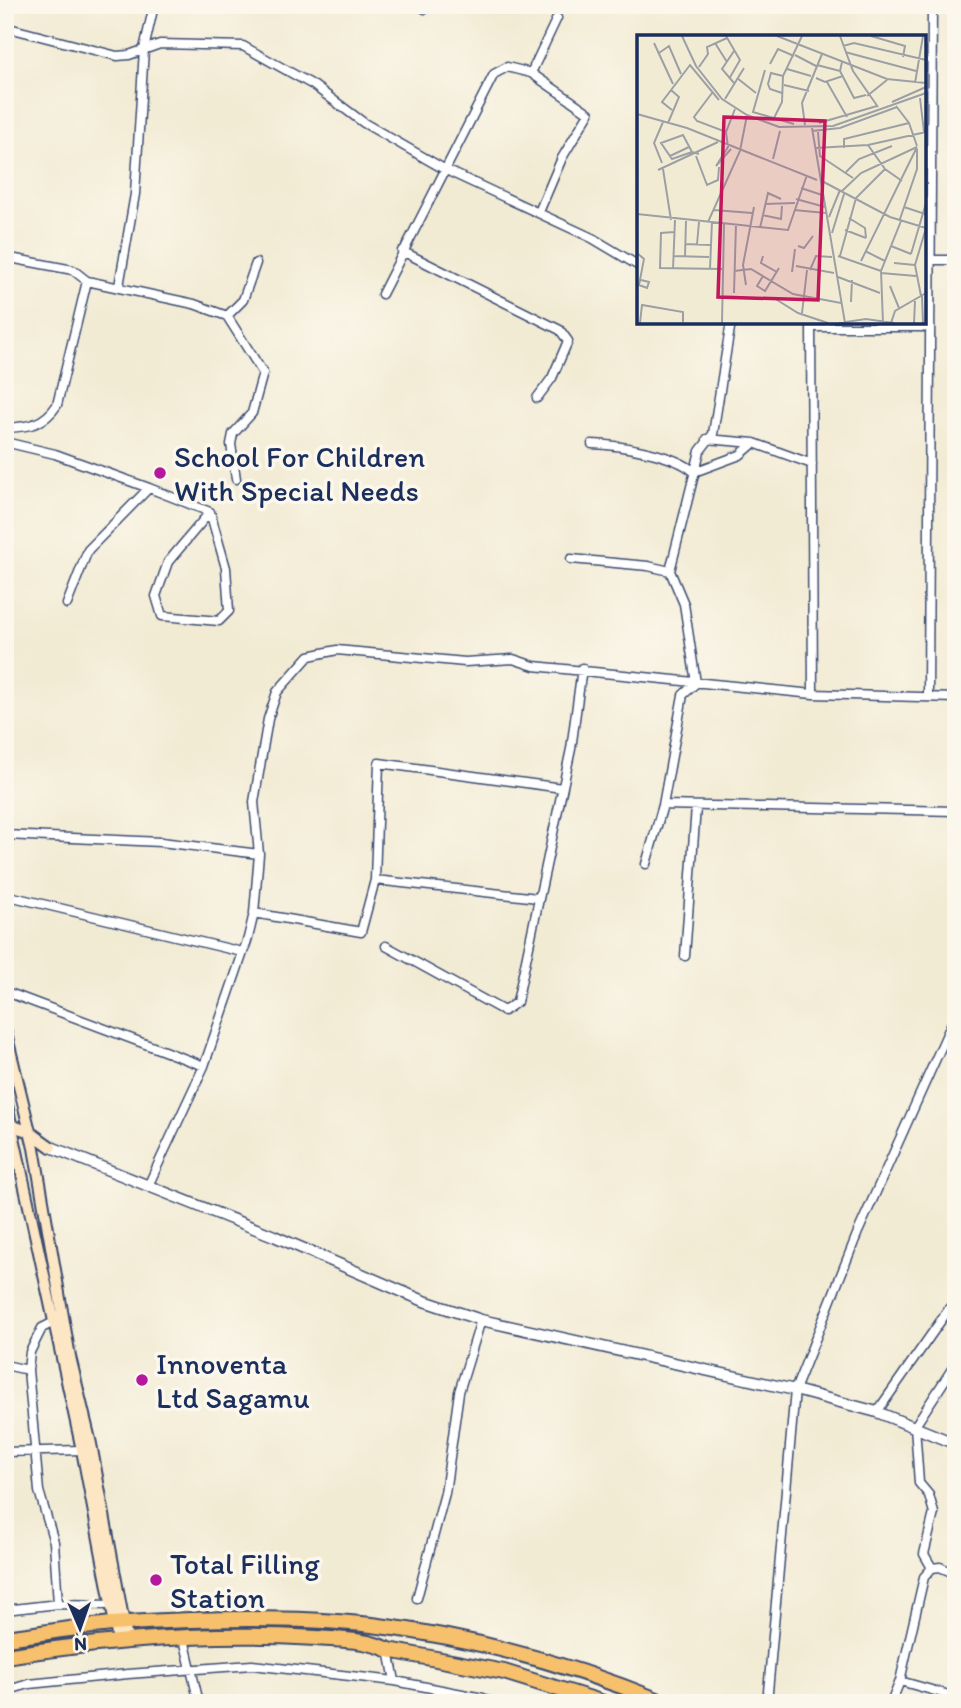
<svg xmlns="http://www.w3.org/2000/svg" width="961" height="1708" font-family="Itim,sans-serif">
  <rect width="100%" height="100%" fill="#fbf7ec"/>
  <filter id="ink" filterUnits="userSpaceOnUse"><feTurbulence type="fractalNoise" baseFrequency=".0143" numOctaves="2"/><feDisplacementMap in="SourceGraphic" scale="14" xChannelSelector="R" yChannelSelector="G"/><feConvolveMatrix kernelMatrix="1 2 1 2 8 2 1 2 1" color-interpolation-filters="sRGB"/></filter>
  <filter id="wash" filterUnits="userSpaceOnUse"><feTurbulence type="fractalNoise" baseFrequency=".00686" numOctaves="4" result="noise"/><feDisplacementMap in="SourceGraphic" scale="28" xChannelSelector="R" yChannelSelector="G"/><feGaussianBlur stdDeviation="1.57" result="paint"/><feColorMatrix in="noise" values="0 0 0 0 0 0 0 0 0 0 0 0 0 0 0 0 0 1.4 0 .05"/><feComposite in="paint" operator="in"/></filter>
  <g filter="url(#wash)">
    <rect width="100%" height="100%" fill="#f2ebd4"/>
  </g>
  <g filter="url(#ink)">
    <g fill="none" stroke-linecap="round" stroke-linejoin="round">
      <g stroke="#3b4b70" stroke-width="11">
        <path id="minor" d="M419,5L425,9
          M5,27L117,56L129,55L160,44L243,46L313,85L364,123L444,169L592,238L639,266
          M531,73L557,18
          M402,251L560,330L568,341L552,378L537,398
          M5,257L73,270L87,281L194,304L227,316L263,373L252,413L233,434L231,444L236,479
          M931,260H956
          M119,286L135,194L144,49L154,5
          M382,294L494,74L507,67L531,73L589,113L562,158L539,212
          M227,316L243,300L256,263
          M811,322L813,694
          M811,327H930
          M5,428C28,427 44,425 57,405L87,281
          M707,439L754,443L812,464
          M5,442L55,454L149,488
          M592,444C617,445 676,454 694,472L740,455L754,443
          M210,512L226,568L229,611L219,621L162,616L156,596L168,562Z
          M571,559L648,566L670,571
          M67,604L88,550L149,488L210,512
          M928,696L932,5
          M663,805L956,811
          M5,835L161,842L259,854
          M646,864L663,805L683,695L696,683L684,604L670,571L700,451L713,434L731,322
          M375,880L379,763L562,788
          M5,895L242,952
          M254,913L361,932L375,880L538,898
          M386,946L504,1011L517,1002L571,749L582,668
          M685,956L696,807
          M5,996L12,994L204,1066
          M148,1186L204,1066L248,938L254,913L259,854L254,802L268,719L277,692L309,656L337,650L465,662L513,659L534,666L813,694L956,698
          M52,1323L42,1328L30,1352L28,1370L39,1491L54,1542L58,1604
          M5,1365L28,1370
          M877,1412L956,1299
          M5,1452L82,1450
          M932,1568L924,1554L934,1513L929,1495L919,1483L915,1426L956,1363
          M417,1598L445,1493L459,1392L481,1320
          M5,1610L58,1604L112,1605
          M184,1639L199,1703
          M389,1650L395,1681
          M900,1681L956,1697
          M5,1691L29,1684L128,1674L252,1665L395,1681L483,1698L492,1703
          M767,1703L795,1390L858,1232L956,1014
          M891,1703L900,1681L924,1577L932,1568L940,1567L956,1574"/>
      </g>
      <g stroke="#3b4b70" stroke-width="13">
        <path id="tertiary" d="M51,1147L274,1236L424,1301L481,1320L795,1390L877,1412L956,1444"/>
      </g>
      <g stroke="#3b4b70" stroke-width="14">
        <path id="secondary" d="M5,1029L34,1148L70,1357L91,1444L127,1640
          M5,1096L82,1450L118,1640
          M8,1124L30,1132L51,1147"/>
      </g>
      <g stroke="#3b4b70" stroke-width="18">
        <path id="trunk" d="M5,1638C46,1633 86,1625 127,1623C208,1618 292,1616 372,1625C472,1637 572,1665 665,1703
          M5,1656C108,1640 212,1631 316,1638C341,1640 366,1639 389,1650L504,1672L604,1703"/>
      </g>
      <use href="#minor" stroke="#fff" stroke-width="8"/>
      <use href="#tertiary" stroke="#fff" stroke-width="10"/>
      <use href="#secondary" stroke="#fce6c4" stroke-width="10"/>
      <use href="#trunk" stroke="#f7c06c" stroke-width="14"/>
    </g>
  </g>
  <g fill="#b5179e" stroke="#fbf7ec" stroke-width="2.5">
    <circle cx="160" cy="473" r="7"/>
    <circle cx="142" cy="1380" r="7"/>
    <circle cx="156" cy="1580" r="7"/>
  </g>
  <g text-anchor="middle" dominant-baseline="central" stroke-width="7" stroke-linejoin="round" paint-order="stroke">
    <g font-size="30" fill="#1b2f5e" stroke="#fbf7ec" text-anchor="start">
      <text x="174" y="456">School For Children<tspan x="174" dy="34">With Special Needs</tspan></text>
      <text x="156" y="1363">Innoventa<tspan x="156" dy="34">Ltd Sagamu</tspan></text>
      <text x="170" y="1563">Total Filling<tspan x="170" dy="34">Station</tspan></text>
    </g>
  </g>
  <g transform="translate(637 35)">
    <rect width="289" height="289" fill="#f2ebd4"/>
    <path fill="none" stroke="#9ca0a5" stroke-width="2" d="M45,1L59,31L85,64L110,80L142,92L196,91L289,58M89,1L103,25L92,44M140,1L250,44L289,48M203,1L216,36L241,72M234,1L268,11L266,22M17,8L36,49M78,8L90,27M206,11L217,8L289,25M97,16L85,34L97,48M208,17L279,36M22,18L32,11L44,39M158,20L179,31M205,27L203,36L217,63L229,60M133,29L141,14L157,21M180,30L203,36M62,32L71,19L70,12L90,3M150,34L174,41M128,35L116,77L157,89M100,43L119,58M179,43L188,47L206,41M190,47L210,82M278,48L286,1M147,50L172,56M75,58L57,82L60,86L89,97L98,74M145,58L133,54L131,49L134,38L146,41M230,61L250,45M283,63L287,97M88,64L107,33M255,67L289,52M259,71L272,88L280,111M35,75L25,67L53,30L82,65M0,79L50,93L180,145M136,85L145,67L146,41L165,1M31,88L42,62L34,55M182,88L240,71M168,90L165,68L185,19M175,93L208,288M175,96L203,93L260,72M89,97L91,112L79,131L94,114M181,97L183,122M231,110L248,134L265,146M178,113L231,110L289,97M207,113V104L272,88M55,117L35,124L24,108L46,100L55,117L62,119M33,121L52,112M59,121L70,150L81,145L82,132M183,121L216,143M136,124L143,96M25,128L17,108L26,87M26,134L34,185M21,135L81,107M209,137L222,124L255,111M183,145L253,182L289,193M164,153L185,160M205,156L224,138L280,112M159,164L188,172M128,169L158,168M267,172L288,179M77,175L115,178M157,175L189,178M0,179L151,195L170,140M125,180L144,184L145,171M192,182L203,155M212,183L228,193L229,203M263,184L280,134V114M71,187L103,116L110,80M123,193L131,158L144,164M208,195L229,203M37,197L24,198L23,233L85,234M195,198L207,159M48,209L73,210M60,209L62,187M161,211L167,213L176,201M254,211L274,219M228,216L248,226M0,218L7,224L2,250L10,253L12,247L4,245M274,219L289,168M36,221L72,222M48,221L49,186M126,221L124,228L140,237M201,221L244,236M203,221L219,163L248,134M224,226L280,112M257,228L278,230M159,231L197,238M36,234L38,185M73,234L75,186M173,235L179,221L195,222M97,236L114,234L156,259L204,268M155,237L158,214M244,238L279,241M126,241L120,251L128,256L142,233M201,242L243,258M109,250L106,230L117,172M253,251L262,273M97,258L99,189M284,261L278,230L289,193M285,261L286,288M137,263L161,278L191,288M214,267L215,245M165,278L170,235M3,288L5,270L46,277V287M85,288L87,189M202,288L229,284L257,288M246,288L244,236L264,186M254,288L258,276L289,258M277,288L278,266"/>
    <path fill="#c2185b" fill-opacity="0.15" stroke="#c2185b" stroke-width="3.5" d="M87,82L188,86L181,265L81,262Z"/>
    <rect width="289" height="289" fill="none" stroke="#1b2f5e" stroke-width="3.5"/>
  </g>
  <rect width="961" height="1708" fill="none" stroke="#fbf7ec" stroke-width="28"/>
  <g transform="translate(80 1628) rotate(178)" stroke="#fbf7ec" stroke-width="5" paint-order="stroke">
  <path d="M0-5L12 26L0 18L-12 26Z" fill="#1b2f5e"/>
  <text y="-10" font-size="19" font-weight="bold" text-anchor="middle" fill="#1b2f5e">N</text>
  </g>
</svg>
